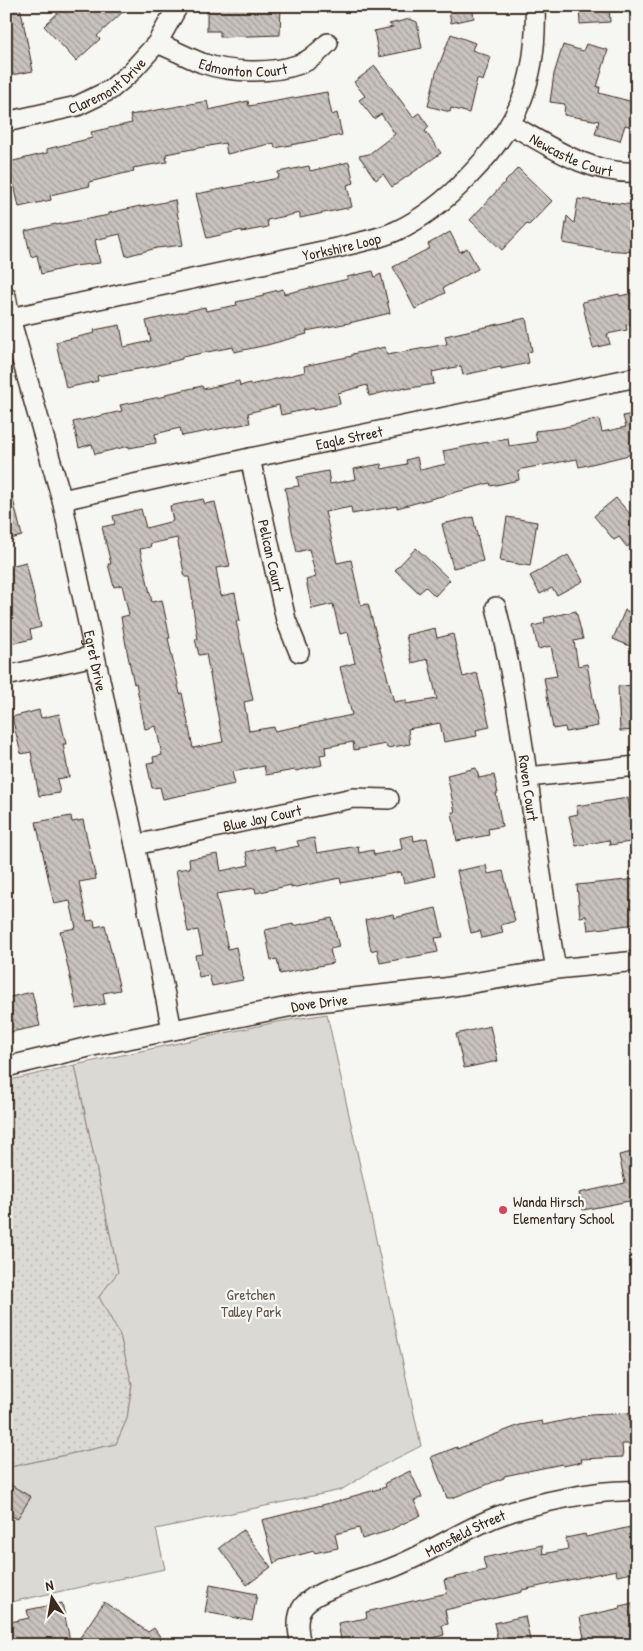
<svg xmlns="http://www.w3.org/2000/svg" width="643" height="1651" font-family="'Patrick Hand',sans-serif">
  <defs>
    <pattern id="grass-dots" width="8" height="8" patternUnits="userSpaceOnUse" patternTransform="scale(1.25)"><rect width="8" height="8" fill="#dad9d3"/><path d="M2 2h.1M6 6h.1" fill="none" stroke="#bcbab5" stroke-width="1.8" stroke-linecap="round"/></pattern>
    <pattern id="building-back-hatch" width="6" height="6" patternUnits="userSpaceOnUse" patternTransform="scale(1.25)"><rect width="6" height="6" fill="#c8c3be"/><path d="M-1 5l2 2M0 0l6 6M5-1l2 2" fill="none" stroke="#a49f9a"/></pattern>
  </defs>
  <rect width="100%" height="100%" fill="#f6f6f2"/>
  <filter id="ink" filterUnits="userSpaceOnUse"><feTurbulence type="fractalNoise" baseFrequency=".02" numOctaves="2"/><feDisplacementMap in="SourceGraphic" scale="10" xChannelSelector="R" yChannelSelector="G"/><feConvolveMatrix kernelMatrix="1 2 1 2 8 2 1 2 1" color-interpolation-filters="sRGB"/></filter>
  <g filter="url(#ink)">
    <path fill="url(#grass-dots)" stroke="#8a8278" d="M75,1065L118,1272L99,1297L120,1335L132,1384L127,1419L116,1444L6,1468V1081Z"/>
    <path fill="#dad9d3" stroke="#8a8278" d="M327,1014L421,1446L373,1470L341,1490L156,1529L165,1569L6,1603V1468L116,1444L127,1419L132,1384L120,1335L99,1297L118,1272L75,1065L277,1022Z"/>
    <path fill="url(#building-back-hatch)" stroke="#3b2a1e" fill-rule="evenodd" d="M6,6H20L33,71L6,76Z
      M65,6H129L97,36L100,39L76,61L44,26Z
      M207,6H281L280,35L220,37V31H207Z
      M448,6H472L474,18L451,23Z
      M579,6H609L610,22L580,24Z
      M410,19L417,22L422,48L379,57L374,31L393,27L389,24Z
      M451,34L475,43L472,50L491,57L483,81L477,79L469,113L451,108L450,112L428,106L436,73Z
      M586,44L608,50L597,87H600L599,93L637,103V112L632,127L625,125L620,141L595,134L599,121L564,115L565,104L550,102L554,74L563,45L583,51Z
      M375,66L413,117L419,113L429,127L425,131L441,153L392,187L383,174L376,180L359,156L369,154L395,134L381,114L374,119L359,100L365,96L354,82Z
      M327,92L332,115L337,113L342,135L275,148L274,143L227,154L225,143L166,154L167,162L133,168L134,171L89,182L90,186L50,195L51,200L19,207L9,162L47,153V149L92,138L91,132L132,123L130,115L207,101L209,110L248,101L249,106Z
      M349,162L354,183L347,185L352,207L300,218V213L267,220L268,227L242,232V230L207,238L196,194L279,178L278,172L309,166L310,171Z
      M518,168L552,201L529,225L527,224L502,250L470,220Z
      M578,199L635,205L633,229L637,230V252L603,250L563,243L567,216L574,223Z
      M175,200L183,245L157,248L126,256L120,234L95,240L100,263L74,266L41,274L37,255L31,257L25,231L56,224V225L109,215V213L140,206V207Z
      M450,232L460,252L467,248L478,269L443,288L445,293L415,309L393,267L430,248L428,244Z
      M373,271L375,277L381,274L390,313L349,323L306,331L307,334L267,345L234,352L233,347L182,357V359L150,367L97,376L98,381L66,388L56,342L95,333L94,330L120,325L124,347L151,341L146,321L205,307L206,311L237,305L236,302L264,296L263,294L283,289L284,294L348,279L347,277Z
      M637,292V323L626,325L627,330L607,334L610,344L593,348L582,302L619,294L620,296Z
      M526,318L532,351L527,353L529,363L501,369V367L463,375L461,366L432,372L434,384L405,389V387L369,396L367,385L338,393L340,404L313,410V408L281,415L279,405L248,413L250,423L182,436L180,428L155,434L156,443L129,448V446L95,454L92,444L79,448L73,422L122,411L120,405L166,396V394L202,386L203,389L239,381L240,386L250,383V385L305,372L304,366L352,356V354L385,347L387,355L447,344L445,336Z
      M637,413V453L579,467L577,459L522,469L518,472L519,480L491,486L490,483L397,508V506L352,514L351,507L325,512L337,563L351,560L361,605L368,604L394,702L406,700V704L437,699L428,659L412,663L406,635L435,628L437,638L453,634L463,677L477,673L490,727L476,730L477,736L444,742L440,723L408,729L410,744L387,748L386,744L354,750L353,742L325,747L326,754L320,755L322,765L296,771L295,770L266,775L264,766L232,772L235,784L163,799L160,787L152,788L147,763L154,762L153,757L162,755L156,726L145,729L136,683L134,684L128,656L121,617L129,615L122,585L114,587L108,564H111L102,527L115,524L113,516L141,509L146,528L173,521L170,506L203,499L205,504L215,502L230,566L216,568L221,596L235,593L240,621H236L253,700L244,702L249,731L274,727L275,731L352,715L340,667L355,663L348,632L340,634L333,604L312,609L306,580L316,577L309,549L297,552L292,531L285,488L299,486L297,477L328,471L330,484L356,479L354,469L381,464L382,469L407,464L406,460L417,457L420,470L446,464L443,451L508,438L509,446L537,442L535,431L561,428L599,419L602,432L626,427L623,416ZM177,538L185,577H189L193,602H192L198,639H195L199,655L206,654L223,742L193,748L182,693L180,694L168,638H170L162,600L152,602L140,549L151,547L150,544Z
      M11,491L22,536L6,540V492Z
      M616,498L637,522V539L627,547L619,537L614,540L594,516Z
      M473,517L483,561L453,568L442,524Z
      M507,517L537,522L530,566L500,561Z
      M416,548L450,580L435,596L426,587L419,593L395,570Z
      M568,555L583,581L557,595L552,588L540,594L530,576Z
      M26,562L41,627L30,630L32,639L6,645V567Z
      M625,610L637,615V649L613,639Z
      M576,611L583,639L574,641L578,666L587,664L598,726L566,732L565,727L553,729L544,678L557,676L551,646L538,649L533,626L545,623L544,618Z
      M637,685V730L620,731L618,686Z
      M39,710L41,718L59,714L66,744H63L69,777L57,779L60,793L39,796L31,752L21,754L12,717Z
      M476,768L479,778L494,775L498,793H496L502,826L488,829L489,835L457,841L452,812H455L447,775Z
      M628,798L630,811L634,810L637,841L610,845L609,840L576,846L569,816L578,814L576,806Z
      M71,816L72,822L83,820L96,879L79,882L87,921L94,920L95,927L105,925L120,990L103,993L105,1004L77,1009L60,931L76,928L70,901L54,904L36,822Z
      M413,835L414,841L427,838L435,876L404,883L401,872L341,883L340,878L291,888V885L256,893L255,888L216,894L228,949L236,947L243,980L212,986L209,975L199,977L195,955L203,954L198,930L188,932L176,870L190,868L189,859L218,854L221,871L249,865L246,852L273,846L275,851L299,846L297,841L314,838L317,853L358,846L359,853L373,850L374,855L402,849L400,838Z
      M486,865L488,874L503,871L515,921L501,925L503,933L482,938L480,931L471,933L457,871Z
      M637,879V924L588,930L586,916L580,917L577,885Z
      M436,908L443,937L435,938L438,952L380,963L377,949L371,951L365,920L393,914L394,918Z
      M332,918L339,947L330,949L333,963L280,974L277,959L271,960L265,930L293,924V926Z
      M32,992L40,1026L6,1033V998Z
      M490,1026L498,1061L464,1068L456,1034Z
      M637,1151V1209L631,1210L629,1201L583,1210L579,1193L625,1183L619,1155Z
      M629,1413L631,1444H622L623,1457L581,1459L582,1462L563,1466L562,1464L504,1476V1478L452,1498H447L431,1457L457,1447V1449L520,1425L542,1421L543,1425L590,1415Z
      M410,1471L422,1497L414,1501L421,1515L388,1531L362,1539L359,1528L335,1534L338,1548L314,1553V1551L280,1560L274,1564L262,1520L350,1498V1497L386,1487L385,1483Z
      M6,1482L31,1497L17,1519L6,1512Z
      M635,1526L637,1534V1572L617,1576L616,1570L522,1590V1592L445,1610L448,1624L442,1625L444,1635L409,1645H342L338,1623L367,1618L366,1612L447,1593L444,1580L486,1570L483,1558L542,1545L543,1554L568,1549L566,1538L585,1534L586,1537Z
      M243,1530L271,1567L247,1585L219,1548Z
      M210,1585L257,1594L252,1621L205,1612Z
      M104,1602L148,1632L154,1628L166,1645H75Z
      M637,1602V1645H596L595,1640L585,1643L580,1617L621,1608L620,1606Z
      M62,1603L71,1645H6V1623L29,1618L27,1610Z
      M525,1616L531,1645H499L494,1623Z"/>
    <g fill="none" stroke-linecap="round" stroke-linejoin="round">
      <g stroke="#3b2a1e" stroke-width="22">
        <g id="minor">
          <path id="s1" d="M157,43C172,49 187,57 202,63C230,73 272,74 300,64C311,60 320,51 328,43"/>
          <path id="s2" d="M6,122L77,106L110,90L130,73L157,43L178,6"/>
          <path id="s3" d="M510,124C549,146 590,175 637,172"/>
          <path id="s4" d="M6,296L10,318L62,500L135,845L172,1030"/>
          <path id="s5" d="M10,318L341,247C359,242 379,239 396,231C424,218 447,199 468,177C519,125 538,80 535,6"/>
          <path id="s6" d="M250,458L286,620L299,652"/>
          <path id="s7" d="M62,500L250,458L637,377"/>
          <path id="s8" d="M496,607C526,726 534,849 556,969"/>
          <path d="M6,676L94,656"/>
          <path d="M527,777L637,766"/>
          <path id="s9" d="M135,845L353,798L389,799"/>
          <path id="s10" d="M6,1067L93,1046L308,1003L443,988L556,969L637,961"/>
          <path id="s11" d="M301,1645C298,1632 295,1616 304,1605C320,1587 370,1577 394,1567C429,1553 461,1531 496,1517C533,1503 597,1489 637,1491"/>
        </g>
      </g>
      <use href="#minor" stroke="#f6f6f2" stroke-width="19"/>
    </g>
  </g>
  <circle fill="#d1495b" stroke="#f6f6f2" stroke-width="2" cx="503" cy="1210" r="5"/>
  <g text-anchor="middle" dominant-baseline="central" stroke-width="4.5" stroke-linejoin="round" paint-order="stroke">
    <g font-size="15" fill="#3b2a1e" stroke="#f6f6f2">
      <text stroke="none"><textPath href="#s1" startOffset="91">Edmonton Court</textPath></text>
      <text stroke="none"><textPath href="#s2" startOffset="109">Claremont Drive</textPath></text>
      <text stroke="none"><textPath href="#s3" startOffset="69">Newcastle Court</textPath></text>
      <text stroke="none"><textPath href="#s5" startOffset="339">Yorkshire Loop</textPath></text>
      <text stroke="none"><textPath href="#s7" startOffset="294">Eagle Street</textPath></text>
      <text stroke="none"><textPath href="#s6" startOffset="100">Pelican Court</textPath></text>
      <text stroke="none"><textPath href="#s4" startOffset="376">Egret Drive</textPath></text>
      <text stroke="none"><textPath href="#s8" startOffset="184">Raven Court</textPath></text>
      <text stroke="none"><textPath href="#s9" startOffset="130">Blue Jay Court</textPath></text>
      <text stroke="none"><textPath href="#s10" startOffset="320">Dove Drive</textPath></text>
      <text stroke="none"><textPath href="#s11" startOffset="219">Mansfield Street</textPath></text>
    </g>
    <g font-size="15" fill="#3b2a1e" stroke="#f6f6f2" text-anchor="start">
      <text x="513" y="1201">Wanda Hirsch<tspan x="513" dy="17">Elementary School</tspan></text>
    </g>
    <g font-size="15" fill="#63564b" stroke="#f6f6f2">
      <text x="251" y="1294">Gretchen<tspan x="251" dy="17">Talley Park</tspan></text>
    </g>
  </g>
  <rect width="643" height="1651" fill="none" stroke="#f6f6f2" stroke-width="25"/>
  <rect x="12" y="12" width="618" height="1626" fill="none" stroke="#3b2a1e" stroke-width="2" filter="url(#ink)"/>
  <g transform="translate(52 1598) rotate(348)" stroke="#f6f6f2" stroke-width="4" paint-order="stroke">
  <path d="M0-4L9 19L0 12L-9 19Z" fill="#3b2a1e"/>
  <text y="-8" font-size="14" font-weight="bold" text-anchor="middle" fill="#3b2a1e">N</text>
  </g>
</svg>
